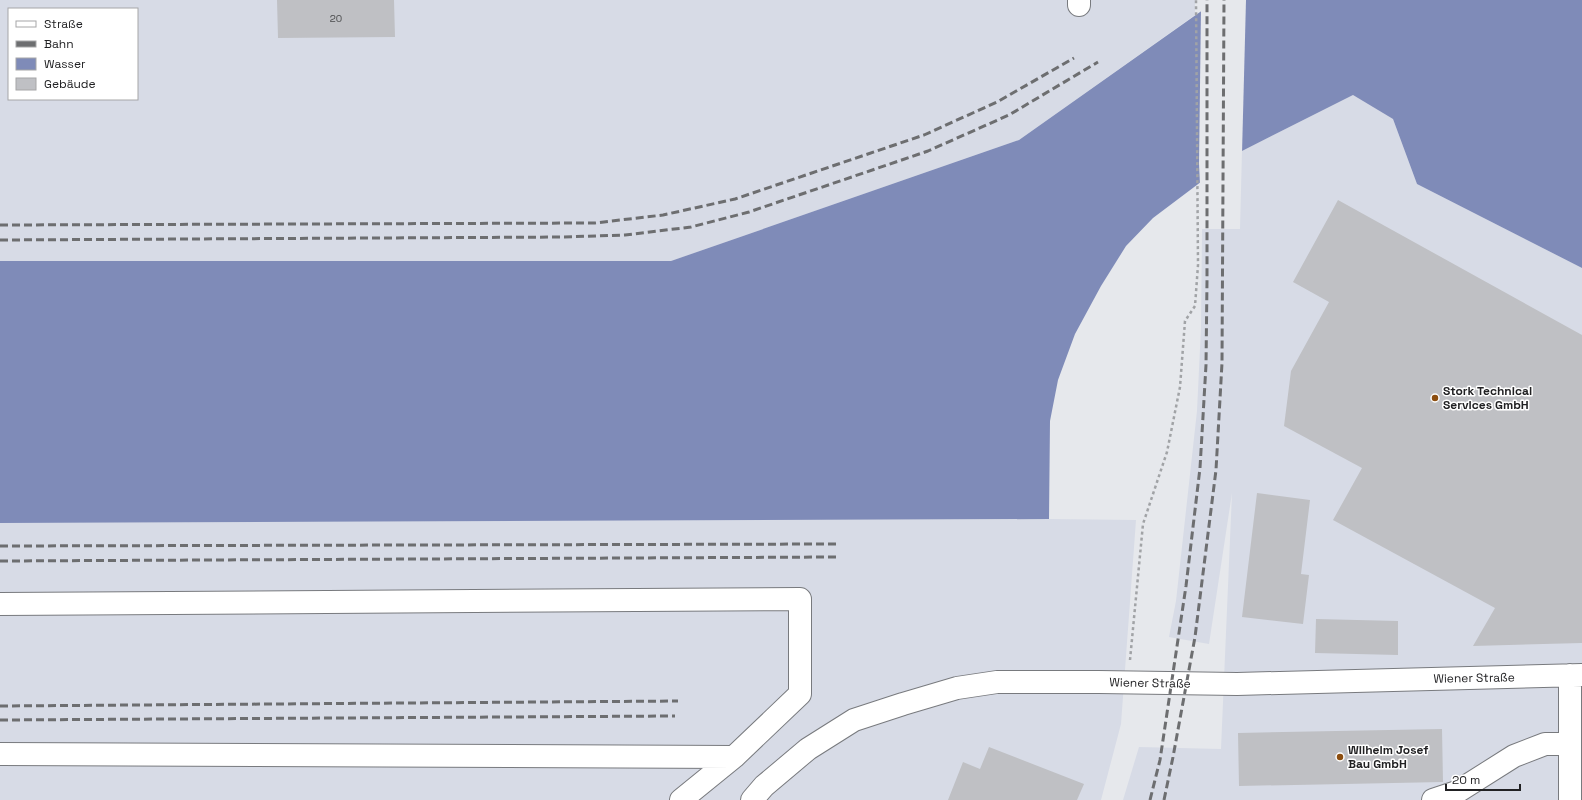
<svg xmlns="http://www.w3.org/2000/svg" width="1582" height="800" font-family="'Space Grotesk',sans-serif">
  <rect width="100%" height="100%" fill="#e6e8ec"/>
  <path fill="#d7dbe6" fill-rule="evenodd" d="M0,0H1195V15L1019,140L671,261H0ZM9,9H137V99H9Z
    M1353,95L1393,119L1417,184L1582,268V800H1123L1139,747L1221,749L1232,493L1209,644L1169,637L1176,601L1197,411L1201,328L1202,229H1240L1242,151Z
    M1049,519L1136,520L1121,724L1101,800H0V523Z"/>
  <path fill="#7f8bb8" d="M1217,0H1582V268L1417,184L1393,119L1353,95L1242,151L1153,218L1126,246L1101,286L1075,334L1058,380L1050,421L1049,519L0,523V261H671L1019,140Z"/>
  <path fill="#e6e8ec" d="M1213,0H1246L1242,153L1200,185L1199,164L1201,8Z"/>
  <path fill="#bfc0c4" d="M277,0H394L395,37L278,38Z
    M1338,200L1582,335V643L1473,646L1495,608L1333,520L1362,468L1284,426L1291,371L1329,302L1293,282Z
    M1257,493L1310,500L1301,574L1309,575L1303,624L1242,617Z
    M1316,619L1398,621V655L1315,653Z
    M1442,729L1443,782L1239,786L1238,733Z
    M989,747L1084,784L1077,800H948L963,762L980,769Z"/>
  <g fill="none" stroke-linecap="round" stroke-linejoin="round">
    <g stroke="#787a7e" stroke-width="24">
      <path id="minor" d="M1079,5V0
        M0,604L800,599V694L734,757L681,800
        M1570,675V800
        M0,754L734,757
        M752,800L764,786L808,749L854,720L903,704L957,688L997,682H1099L1237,684L1582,675
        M1433,800L1457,792L1514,756L1545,744H1570"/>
    </g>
    <path stroke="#a1a3a6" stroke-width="2.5" stroke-dasharray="3 3" stroke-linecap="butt" d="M1130,660L1143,524L1167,452L1180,387L1185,321L1195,306L1198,265L1196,0"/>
    <use href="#minor" stroke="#fff" stroke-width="22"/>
    <path stroke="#6d6e70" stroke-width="3" stroke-dasharray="8 4" stroke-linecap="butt" d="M0,225L595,223L663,215L735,199L924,135L997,102L1074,58
      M0,240L564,237L625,235L691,227L749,212L928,151L1009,115L1098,62
      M0,546L838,544
      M0,561L838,557
      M0,706L678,701
      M0,720L675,716
      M1150,800L1160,760L1186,586L1200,468L1206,365L1207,281V0
      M1164,800L1173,757L1195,637L1216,470L1222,363L1224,0"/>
  </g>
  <g fill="#8c4e10" stroke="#fff" stroke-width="1.5">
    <circle cx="1435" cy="398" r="4"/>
    <circle cx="1340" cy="757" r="4"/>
  </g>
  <g text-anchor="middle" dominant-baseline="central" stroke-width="3" stroke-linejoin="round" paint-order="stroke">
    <g font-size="10" fill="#48494b">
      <text x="336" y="18">20</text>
    </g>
    <g font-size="12" font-weight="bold" fill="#212123" stroke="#fff" text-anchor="start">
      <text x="1443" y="391">Stork Technical<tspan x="1443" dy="14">Services GmbH</tspan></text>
      <text x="1348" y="750">Wilhelm Josef<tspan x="1348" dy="14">Bau GmbH</tspan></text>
    </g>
    <g font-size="12" fill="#212123" stroke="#fff">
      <text transform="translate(1474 678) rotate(-1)">Wiener Straße</text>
      <text transform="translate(1150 683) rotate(1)">Wiener Straße</text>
    </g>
  </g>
  <rect x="8" y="8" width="130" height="92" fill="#ffffff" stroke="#a6a6a7"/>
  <rect x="16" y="21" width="20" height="6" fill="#ffffff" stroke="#a6a6a7"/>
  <text x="44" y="28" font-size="12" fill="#212123">Straße</text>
  <rect x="16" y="41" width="20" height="6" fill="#6d6e70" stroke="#a6a6a7"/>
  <text x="44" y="48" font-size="12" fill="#212123">Bahn</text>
  <rect x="16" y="58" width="20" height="12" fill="#7f8bb8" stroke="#a6a6a7"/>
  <text x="44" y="68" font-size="12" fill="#212123">Wasser</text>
  <rect x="16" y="78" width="20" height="12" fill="#bfc0c4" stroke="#a6a6a7"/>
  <text x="44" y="88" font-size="12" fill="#212123">Gebäude</text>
  <path d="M1446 784v6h74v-6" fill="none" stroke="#212123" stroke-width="2"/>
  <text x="1452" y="784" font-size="12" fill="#212123" stroke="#ffffff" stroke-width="3" paint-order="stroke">20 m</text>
</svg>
